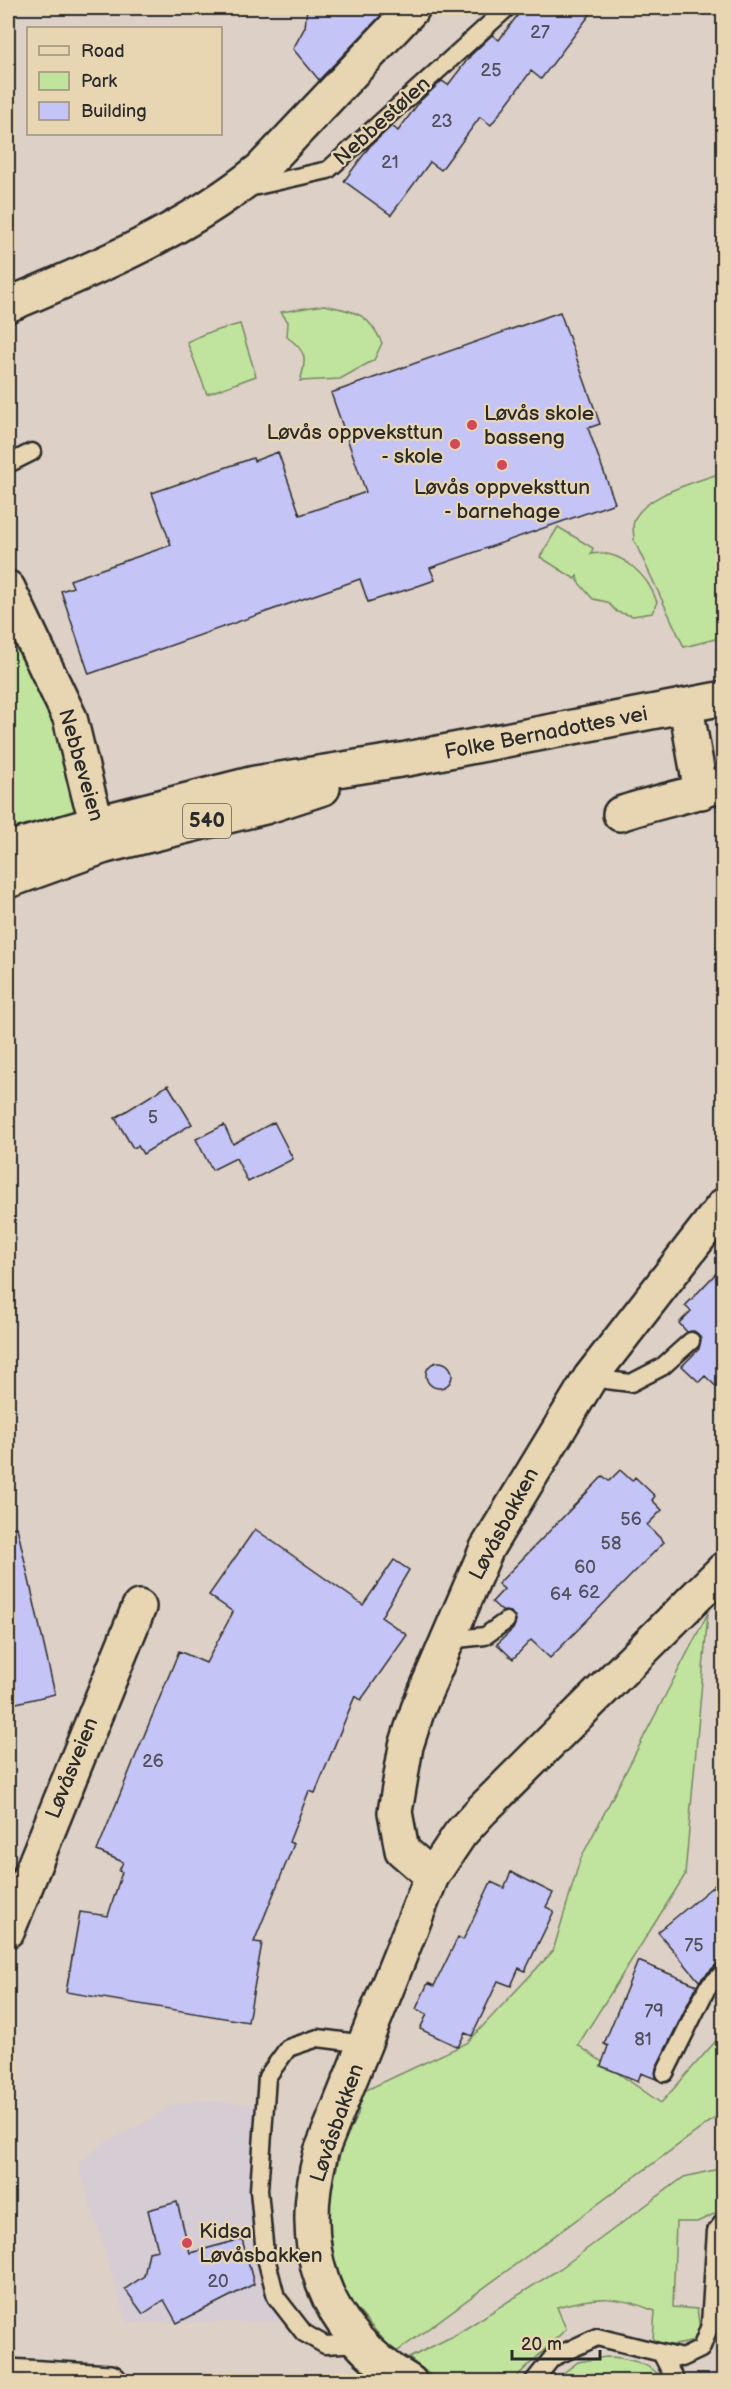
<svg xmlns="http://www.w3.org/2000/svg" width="731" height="2389" font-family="'Balsamiq Sans',sans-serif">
  <rect width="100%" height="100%" fill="#ddd0c6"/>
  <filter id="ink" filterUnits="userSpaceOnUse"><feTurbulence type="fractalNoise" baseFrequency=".0167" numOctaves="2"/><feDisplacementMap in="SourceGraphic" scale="12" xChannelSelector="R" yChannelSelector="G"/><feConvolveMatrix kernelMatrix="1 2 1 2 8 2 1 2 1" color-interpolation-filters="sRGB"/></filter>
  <g filter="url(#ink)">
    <path fill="#d6ccd4" d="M206,2101L259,2105L280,2321L127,2323L78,2164L107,2141L139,2126L175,2104Z"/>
    <path fill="#c0e39d" stroke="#768764" stroke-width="1.5" d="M324,305C355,312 368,312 382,343L374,360L340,379L300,381C307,359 307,351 287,337L288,322L281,312Z
      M240,324L256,376L207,394L187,342L204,334Z
      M723,472V637L684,647L634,540C634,534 632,527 634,521C644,494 698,482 723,472Z
      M558,527L593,548L591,554C621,549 648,575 657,602L652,613L633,616L617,612L607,602L593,599L579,583L577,576L575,579L540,557Z
      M8,588L97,823L8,849Z
      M708,1613L685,1875L578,2045L661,2103L723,2033V2112L395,2353L315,2261L342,2146L358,2114L362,2092L467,2043L553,1951L580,1860Z
      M723,2168V2210L697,2222H676L673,2307L697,2309L700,2329L693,2341C679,2345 665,2349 653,2339L655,2311C616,2295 598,2296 557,2307L566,2329L512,2381H438L409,2358L457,2334L561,2268L684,2177Z
      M606,2357C626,2357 654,2364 664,2381H553L578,2362Z"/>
    <path fill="#c4c4f6" stroke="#2b2b2b" stroke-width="1.5" d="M307,8H388L319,80L293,49L305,27Z
      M523,8H595L541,79L531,71L491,125L480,117L441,170L430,162L391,215L344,181L370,146L392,126L398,131L420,101L442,81L448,85L471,55L492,35L499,40Z
      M560,312L600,424L588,428L615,503L430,568L435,580L412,588L368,602L360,579L89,674L61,591L73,587L70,580L171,545L152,493L253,458L254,461L278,452L300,515L366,492L331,393Z
      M168,1085L192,1124L143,1154L138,1146L133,1148L115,1118Z
      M274,1122L293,1159L248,1182L236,1158L212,1170L196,1139L224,1125L233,1144Z
      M723,1266V1393L705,1376L699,1382L682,1366L699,1349L701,1339L698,1334L694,1331L687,1332L679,1323L691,1311L685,1306Z
      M426 1375a13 13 0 1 1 26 0a13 13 0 1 1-26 0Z
      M620,1470L632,1481L635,1477L655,1496L652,1500L662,1510L647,1525L664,1542L550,1658L531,1640L513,1659L497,1644L513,1629L516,1621L511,1612L502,1611L492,1602L504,1589L498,1584L603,1476L609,1481Z
      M17,1527L55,1694L8,1705V1528Z
      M255,1529L363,1605L394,1560L409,1570L381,1617L407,1635L361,1700L355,1696L315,1793L309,1791L289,1842L294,1844L254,1942L262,1943L248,2022L66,1992L80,1912L108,1916L122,1872L119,1871L123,1862L97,1851L134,1760L179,1651L206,1663L233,1612L209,1595Z
      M511,1872L553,1893L546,1907L554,1911L525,1971L519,1968L511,1986L498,1981L472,2036L465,2033L458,2047L420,2029L427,2014L416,2009L428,1983L434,1986L458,1937L463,1940L491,1882L504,1888Z
      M723,1878V1962L717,1964L699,1981L658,1932Z
      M638,1961L697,1985L656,2068V2079L641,2073L638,2081L601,2066L608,2046L604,2044Z
      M177,2202L190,2253L242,2239L254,2284L177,2323L164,2300L143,2314L125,2289L144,2276L149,2252L158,2250L148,2210Z"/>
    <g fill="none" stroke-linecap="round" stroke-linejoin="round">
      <g stroke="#2b2b2b" stroke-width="21">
        <path id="service" d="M248,188L328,170L507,8
          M8,464L32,452
          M590,1378L631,1383L662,1367L691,1341
          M448,1640L485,1636L506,1621
          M665,2073L707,1988L724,1972
          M359,2343L325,2345L304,2333L276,2297L265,2254L259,2190L267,2077L288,2048L318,2038L365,2044
          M661,2353L676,2382
          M533,2382L552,2358L597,2337L682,2358L701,2349L710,2325L716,2231L724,2221"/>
      </g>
      <g stroke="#2b2b2b" stroke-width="38">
        <path id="minor" d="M8,305C96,268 187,230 261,169L413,8
          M8,588L70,718L89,796L105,846
          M686,707L701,792
          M620,814C654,802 689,796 724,784
          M432,1876L402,1850L395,1812L406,1746L418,1709L487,1548L590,1378L724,1205
          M8,1930L139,1607
          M8,2376L110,2382
          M410,2382C322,2331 296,2248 321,2152L432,1876L460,1834L482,1810L724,1569"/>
      </g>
      <g stroke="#2b2b2b" stroke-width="38">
        <path id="primary" d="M8,849L97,823L255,783L407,759L724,698
          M8,881L105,846L265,807L323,788"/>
      </g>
      <use href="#service" stroke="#e8d5b2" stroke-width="16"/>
      <use href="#minor" stroke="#e8d5b2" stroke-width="33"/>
      <use href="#primary" stroke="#e8d5b2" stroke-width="33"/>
    </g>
  </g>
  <g fill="#d1495b" stroke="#e8d5b2" stroke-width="2">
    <circle cx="472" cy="425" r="6"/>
    <circle cx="455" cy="444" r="6"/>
    <circle cx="502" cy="465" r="6"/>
    <circle cx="187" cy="2243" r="6"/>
  </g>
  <g text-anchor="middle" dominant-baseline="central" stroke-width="4.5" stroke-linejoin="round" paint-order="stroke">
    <g font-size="18" fill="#51515e">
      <text x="540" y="32">27</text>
      <text x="491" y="70">25</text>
      <text x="442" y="121">23</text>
      <text x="390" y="162">21</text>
      <text x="153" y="1117">5</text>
      <text x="631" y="1519">56</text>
      <text x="611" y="1543">58</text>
      <text x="585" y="1567">60</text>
      <text x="589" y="1592">62</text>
      <text x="561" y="1594">64</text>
      <text x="153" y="1761">26</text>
      <text x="694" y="1945">75</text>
      <text x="654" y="2011">79</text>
      <text x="643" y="2039">81</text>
      <text x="218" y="2281">20</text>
    </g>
    <rect fill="#e8d5b2" stroke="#645e54" stroke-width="1.5" x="183" y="804" width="48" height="34" rx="4.5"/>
    <g font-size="20" font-weight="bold" fill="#2b2b2b">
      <text x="207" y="821">540</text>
    </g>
    <g font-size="21" fill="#2b2b2b" stroke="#e8d5b2">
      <text transform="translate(382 121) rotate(-42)">Nebbestølen</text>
      <text transform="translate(546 733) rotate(-11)">Folke Bernadottes vei</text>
      <text transform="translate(81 765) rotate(74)">Nebbeveien</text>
      <text transform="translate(504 1524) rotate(-62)">Løvåsbakken</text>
      <text transform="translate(72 1768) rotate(-68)">Løvåsveien</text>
      <text transform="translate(337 2123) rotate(-71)">Løvåsbakken</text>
    </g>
    <g font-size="21" fill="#2b2b2b" stroke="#e8d5b2" text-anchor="start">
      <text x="484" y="413">Løvås skole<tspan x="484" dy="24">basseng</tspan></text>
      <text x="443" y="432" text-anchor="end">Løvås oppveksttun<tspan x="443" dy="24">- skole</tspan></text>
      <text x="502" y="487" text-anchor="middle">Løvås oppveksttun<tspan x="502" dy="24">- barnehage</tspan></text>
      <text x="199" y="2231">Kidsa<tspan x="199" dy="24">Løvåsbakken</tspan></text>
    </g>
  </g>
  <rect width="731" height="2389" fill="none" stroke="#e8d5b2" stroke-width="30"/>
  <rect x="15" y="15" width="701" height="2359" fill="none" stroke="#2b2b2b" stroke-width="2" filter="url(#ink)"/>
  <rect x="27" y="27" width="195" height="108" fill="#e8d5b2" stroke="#9c917c" stroke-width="1.5"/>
  <rect x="39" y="46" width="30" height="9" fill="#e8d5b2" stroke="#9c917c" stroke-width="1.5"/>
  <text x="81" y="57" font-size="18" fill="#2b2b2b">Road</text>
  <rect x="39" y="72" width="30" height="18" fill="#c0e39d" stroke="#9c917c" stroke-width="1.5"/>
  <text x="81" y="87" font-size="18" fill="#2b2b2b">Park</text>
  <rect x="39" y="102" width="30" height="18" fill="#c4c4f6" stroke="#9c917c" stroke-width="1.5"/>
  <text x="81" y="117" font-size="18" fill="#2b2b2b">Building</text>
  <path d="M512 2350v9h88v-9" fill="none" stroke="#2b2b2b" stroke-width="3"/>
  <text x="521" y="2350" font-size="18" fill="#2b2b2b" stroke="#e8d5b2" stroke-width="4.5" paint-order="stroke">20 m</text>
</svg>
